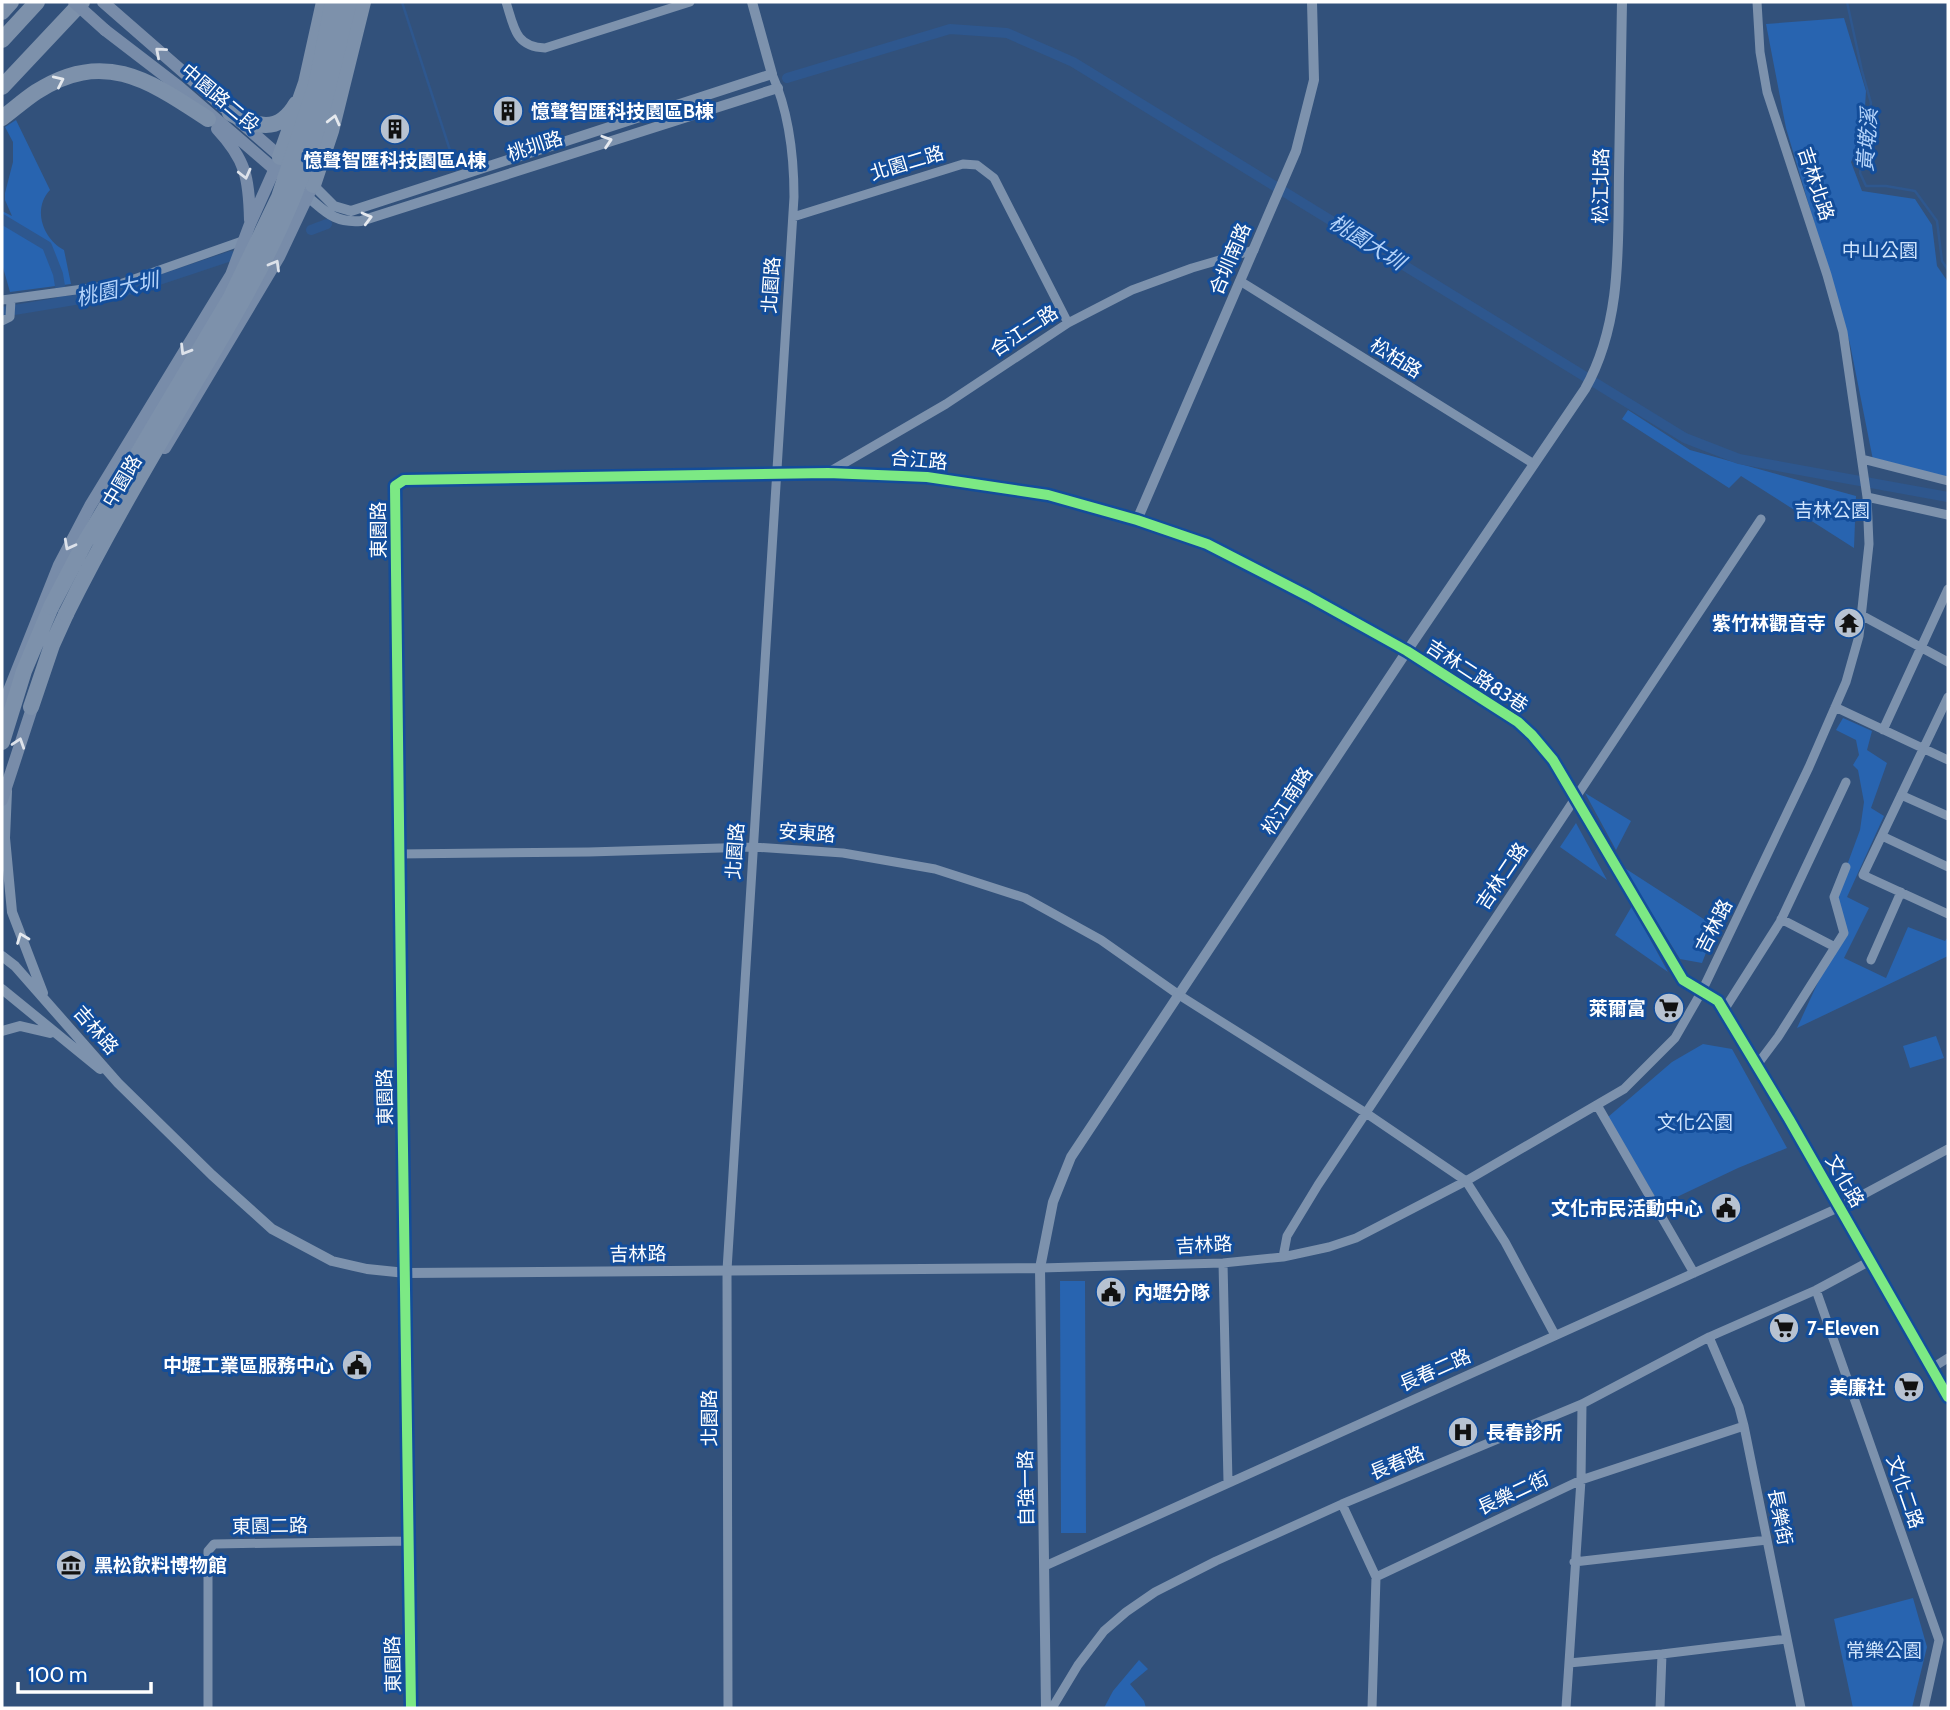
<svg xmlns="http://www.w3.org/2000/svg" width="1950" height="1710" font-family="Cabin,'Noto Sans TC',sans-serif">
  <rect width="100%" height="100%" fill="#32517b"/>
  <path fill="#2864b0" d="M1844,18L1866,91L1863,138L1851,162L1862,191L1915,199L1932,225L1937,266L1948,282V478L1873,460L1850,344L1786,128L1766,24Z
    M16,120L50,190C32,209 43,239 64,250L71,284L10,292L2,264V211L12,216L5,200V193L13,162V142L5,127Z
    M1628,410L1690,450L1856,496L1854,548L1741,476L1729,488L1622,419Z
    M1843,718L1872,731L1867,750L1887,763L1871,808L1884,816L1847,897L1869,908L1844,958L1886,978L1908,927L1945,941L1948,937V956L1797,1028L1830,956L1846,928L1836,895L1860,830L1864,802L1858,770L1853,765L1859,755L1856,740L1836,730Z
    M1585,793L1631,821L1616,850Z
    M1576,823L1607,880L1560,847Z
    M1623,867L1716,927L1702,963L1680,959Z
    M1632,906L1668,972L1615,935Z
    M1936,1036L1944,1058L1910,1068L1903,1046Z
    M1703,1044L1732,1049L1787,1148L1738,1168L1660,1205L1608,1117L1672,1062Z
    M1060,1281H1085L1086,1533H1061Z
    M1913,1598L1927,1647L1912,1708H1853L1834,1619Z
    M1139,1660L1148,1669L1130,1684L1144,1701L1146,1708H1104L1113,1691Z"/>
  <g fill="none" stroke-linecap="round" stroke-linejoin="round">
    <path stroke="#2e578e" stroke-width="2.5" d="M402,2L457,172
      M1847,2L1862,71L1871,103L1860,173L1866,186H1886L1915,191L1937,221L1942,261L1948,270"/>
    <path stroke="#2e578e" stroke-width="10" d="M787,78L950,29L1007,33L1073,62L1685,438L1739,459L1948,497
      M2,219L47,246L58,274L62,298
      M311,230L327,224
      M2,312L123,292L231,256"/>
    <path stroke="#7d92ad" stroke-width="9" d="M506,2C514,27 515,47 545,48L690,2
      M793,217L963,164L977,165L994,178L1068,323
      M1240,281L1534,464
      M2,300L120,284L245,240
      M2,321L10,317L11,300
      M1862,459L1948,481
      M829,472L946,404L1068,323L1132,290L1192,268L1254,250
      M1867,497L1948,515
      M1863,616L1948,662
      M1948,697L1863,875L1948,914
      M1835,707L1948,760
      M1883,730L1948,589
      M1901,795L1948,816
      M1882,836L1948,867
      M398,854L589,852L753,847L843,853L935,869L1025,898L1101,940L1179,995L1366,1113L1466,1181L1505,1242L1555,1335
      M1781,919L1835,947
      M1871,960L1901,892
      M1724,1010L1780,922L1846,782
      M1757,1065L1778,1037L1844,933L1834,897L1846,867
      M1597,1105L1694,1273
      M1283,1257L1287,1236L1318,1185L1761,519
      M1223,1263L1228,1482
      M1040,1268L1223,1263L1283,1257L1329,1247L1356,1238L1466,1181L1624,1089L1675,1038L1702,991L1809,767L1846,682L1859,636L1869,544L1867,497L1843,332L1827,275L1767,92L1760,52L1757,2
      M1816,1290L1939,1640L1924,1708
      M1709,1337L1739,1407L1744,1426L1801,1708
      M1932,1368L1948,1358
      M1342,1504L1376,1577L1581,1480L1744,1426
      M1574,1562L1767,1540
      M1045,1566L1840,1207L1948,1149
      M1569,1663L1662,1654L1787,1639
      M208,1708V1551L214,1544L409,1541
      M411,1708C406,1301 398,893 395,486L404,480L828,473L908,475L1048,495L1137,520
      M728,1708L727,1270L794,197C794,155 789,112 772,74
      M1052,1708L1078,1665L1104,1631L1126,1612L1155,1592L1216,1561L1342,1504L1582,1404L1709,1337L1816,1290L1870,1261
      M1372,1708L1376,1577
      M1566,1708L1581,1480L1582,1404
      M1660,1708L1662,1654"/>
    <path stroke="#7d92ad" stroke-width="10" d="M1312,2L1314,80L1296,151L1137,520L1207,544L1308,596L1407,651L1518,722L1532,735L1553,760L1683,980L1718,1001L1789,1119L1948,1397
      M313,185L334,206L351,211L772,74L752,2
      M308,197C327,213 335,223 361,221L778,88
      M7,791L5,838L12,912L43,993
      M2,956L15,966L118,1083L212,1175L272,1229L332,1261L367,1269L406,1273L1040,1268
      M2,989L100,1069
      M2,1031L20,1026L50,1033
      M1046,1708L1040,1268L1053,1202L1071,1157L1407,651L1585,389C1622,323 1618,247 1619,174C1620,117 1621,59 1622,2"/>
    <path stroke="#788ca9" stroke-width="12" d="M103,2L284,160
      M105,30L178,86L281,175
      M217,129C246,160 249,178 250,220
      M165,448L279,257L313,185L306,179
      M2,708L59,565L90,506L231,275L250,224L280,157
      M2,800L35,699"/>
    <path stroke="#7d91ab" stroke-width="16" d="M2,12L11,2
      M2,40L37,2
      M2,87L82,2
      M230,113C256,126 278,135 296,104
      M2,118C13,110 24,100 36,92C104,48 150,81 208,119
      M280,157L306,83L324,2
      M313,185L331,131L363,2
      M31,707L52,645L66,614
      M2,742L24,671L51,607"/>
    <path stroke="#788ca9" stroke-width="12" d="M74,2L105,30"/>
    <path stroke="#7d91ab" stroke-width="16" d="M51,607L84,544L231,297L279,197L316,85L333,2
      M66,614C102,541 143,471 184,401C223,335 263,270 292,200C319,136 332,68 349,2"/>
    <g stroke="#134d9a" stroke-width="15">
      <path id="cycleway" d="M411,1708C406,1301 398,893 395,486L404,480L828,473L927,477L1048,495L1137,520L1207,544L1308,596L1407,651L1518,722L1532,735L1553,760L1683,980L1718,1001L1789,1119L1948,1397"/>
    </g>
    <use href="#cycleway" stroke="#7ce984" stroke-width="10"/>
  </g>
  <defs><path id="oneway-chevron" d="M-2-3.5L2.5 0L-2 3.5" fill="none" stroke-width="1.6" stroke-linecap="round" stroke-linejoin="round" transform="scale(1.75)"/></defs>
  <g stroke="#dde2ea">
    <use href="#oneway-chevron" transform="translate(160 52) rotate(-139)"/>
    <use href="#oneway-chevron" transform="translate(245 174) rotate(76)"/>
    <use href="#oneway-chevron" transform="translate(275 265) rotate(-60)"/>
    <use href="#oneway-chevron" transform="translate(185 350) rotate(121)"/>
    <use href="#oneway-chevron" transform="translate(69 545) rotate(118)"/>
    <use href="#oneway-chevron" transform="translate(19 743) rotate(-72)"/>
  </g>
  <g stroke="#e5e9ee">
    <use href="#oneway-chevron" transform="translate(59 81) rotate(-25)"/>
    <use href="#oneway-chevron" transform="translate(334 120) rotate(-76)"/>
  </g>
  <g stroke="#e5e9ef">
    <use href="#oneway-chevron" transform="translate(607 141) rotate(-18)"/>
    <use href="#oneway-chevron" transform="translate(367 218) rotate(-15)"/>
    <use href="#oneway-chevron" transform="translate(22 938) rotate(-111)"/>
  </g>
  <defs>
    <g id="building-disc" transform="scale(1.575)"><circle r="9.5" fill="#b7c2d1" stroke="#134d9a"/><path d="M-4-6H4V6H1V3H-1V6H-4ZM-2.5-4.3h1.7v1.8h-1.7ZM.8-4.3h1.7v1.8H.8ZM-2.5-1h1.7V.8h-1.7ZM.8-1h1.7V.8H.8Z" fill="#111"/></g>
    <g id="temple-disc" transform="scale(1.575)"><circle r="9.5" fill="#b7c2d1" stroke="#134d9a"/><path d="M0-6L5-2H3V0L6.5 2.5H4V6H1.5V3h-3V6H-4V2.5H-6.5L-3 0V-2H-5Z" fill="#111"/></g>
    <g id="supermarket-disc" transform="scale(1.575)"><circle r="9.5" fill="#b7c2d1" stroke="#134d9a"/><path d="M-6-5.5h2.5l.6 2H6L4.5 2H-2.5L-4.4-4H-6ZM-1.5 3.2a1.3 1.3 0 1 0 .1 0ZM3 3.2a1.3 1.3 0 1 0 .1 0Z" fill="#111"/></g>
    <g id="civic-disc" transform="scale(1.575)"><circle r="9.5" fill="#b7c2d1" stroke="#134d9a"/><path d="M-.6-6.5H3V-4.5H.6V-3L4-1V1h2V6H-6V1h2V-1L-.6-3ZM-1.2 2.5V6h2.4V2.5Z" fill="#111"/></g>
    <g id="hospital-disc" transform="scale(1.575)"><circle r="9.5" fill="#b7c2d1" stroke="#134d9a"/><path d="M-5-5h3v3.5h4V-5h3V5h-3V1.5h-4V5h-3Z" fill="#111"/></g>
    <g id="museum-disc" transform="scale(1.575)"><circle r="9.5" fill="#b7c2d1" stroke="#134d9a"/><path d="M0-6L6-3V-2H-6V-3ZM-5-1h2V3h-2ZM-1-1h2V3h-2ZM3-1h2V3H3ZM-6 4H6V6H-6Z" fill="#111"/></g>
  </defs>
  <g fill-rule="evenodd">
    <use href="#building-disc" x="508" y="111"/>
    <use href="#building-disc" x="395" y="129"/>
    <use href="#temple-disc" x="1849" y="623"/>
    <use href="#supermarket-disc" x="1669" y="1008"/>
    <use href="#civic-disc" x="1726" y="1208"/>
    <use href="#civic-disc" x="1111" y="1292"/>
    <use href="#supermarket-disc" x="1784" y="1328"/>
    <use href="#civic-disc" x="357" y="1365"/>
    <use href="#supermarket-disc" x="1909" y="1387"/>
    <use href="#hospital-disc" x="1463" y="1432"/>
    <use href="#museum-disc" x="71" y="1565"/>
  </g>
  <g text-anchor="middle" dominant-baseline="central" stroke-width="6" stroke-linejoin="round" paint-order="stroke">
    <g font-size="19" fill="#fff" stroke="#134d9a">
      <text transform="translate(220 98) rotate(40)">中園路二段</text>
      <text transform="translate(535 146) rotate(-18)">桃圳路</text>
      <text transform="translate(907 163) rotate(-17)">北園二路</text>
      <text transform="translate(1816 184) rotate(72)">吉林北路</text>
      <text transform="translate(1601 186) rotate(-89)">松江北路</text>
      <text transform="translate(1230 259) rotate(-67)">合圳南路</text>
      <text transform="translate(771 285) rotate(-86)">北園路</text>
      <text transform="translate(1024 331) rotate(-33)">合江二路</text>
      <text transform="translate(1396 358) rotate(32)">松柏路</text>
      <text transform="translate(919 460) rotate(5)">合江路</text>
      <text transform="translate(122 481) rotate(-59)">中園路</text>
      <text transform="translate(378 530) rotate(-90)">東園路</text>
      <text transform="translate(1477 676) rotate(33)">吉林二路83巷</text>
      <text transform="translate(1287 801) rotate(-57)">松江南路</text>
      <text transform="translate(807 833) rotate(4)">安東路</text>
      <text transform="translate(735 851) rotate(-86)">北園路</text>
      <text transform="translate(1502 876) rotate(-56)">吉林二路</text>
      <text transform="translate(1714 926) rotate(-63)">吉林路</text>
      <text transform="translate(96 1030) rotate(49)">吉林路</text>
      <text transform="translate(385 1097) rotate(-91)">東園路</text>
      <text transform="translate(1845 1181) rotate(60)">文化路</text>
      <text transform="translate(1204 1245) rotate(-3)">吉林路</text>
      <text transform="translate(638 1254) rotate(-1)">吉林路</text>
      <text transform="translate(1435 1370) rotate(-24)">長春二路</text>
      <text transform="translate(709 1418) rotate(-90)">北園路</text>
      <text transform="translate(1397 1463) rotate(-23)">長春路</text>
      <text transform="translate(1026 1488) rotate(-91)">自強一路</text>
      <text transform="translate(1905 1492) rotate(71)">文化二路</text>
      <text transform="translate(1513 1493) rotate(-25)">長樂二街</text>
      <text transform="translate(1780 1517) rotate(79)">長樂街</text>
      <text transform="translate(270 1526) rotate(-1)">東園二路</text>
      <text transform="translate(393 1664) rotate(-91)">東園路</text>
    </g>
    <g font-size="19" font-weight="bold" fill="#fff" stroke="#134d9a" text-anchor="start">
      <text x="531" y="111">憶聲智匯科技園區B棟</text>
      <text x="395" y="160" text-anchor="middle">憶聲智匯科技園區A棟</text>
      <text x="1826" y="623" text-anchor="end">紫竹林觀音寺</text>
      <text x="1646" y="1008" text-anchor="end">萊爾富</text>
      <text x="1703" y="1208" text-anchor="end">文化市民活動中心</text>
      <text x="1134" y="1292">內壢分隊</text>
      <text x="1807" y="1328">7-Eleven</text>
      <text x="334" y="1365" text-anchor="end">中壢工業區服務中心</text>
      <text x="1886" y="1387" text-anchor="end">美廉社</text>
      <text x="1486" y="1432">長春診所</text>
      <text x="94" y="1565">黑松飲料博物館</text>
    </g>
    <g font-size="19" fill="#cfe4fd" stroke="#134d9a">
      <text x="1880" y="250">中山公園</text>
      <text x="1832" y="510">吉林公園</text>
      <text x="1695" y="1122">文化公園</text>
      <text x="1884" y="1650">常樂公園</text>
    </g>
    <g font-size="21" font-style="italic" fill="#b4d3fa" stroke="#134d9a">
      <text transform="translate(1867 140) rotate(-86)">黃墘溪</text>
      <text transform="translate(1367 242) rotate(32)">桃園大圳</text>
      <text transform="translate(117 289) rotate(-13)">桃園大圳</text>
    </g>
  </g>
  <rect width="1950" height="1710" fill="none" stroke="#ffffff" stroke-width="7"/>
  <path d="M18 1682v10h133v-10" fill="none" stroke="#ffffff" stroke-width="3.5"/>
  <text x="28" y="1682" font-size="21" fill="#ffffff" stroke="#134d9a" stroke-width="5" paint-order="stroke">100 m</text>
</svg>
